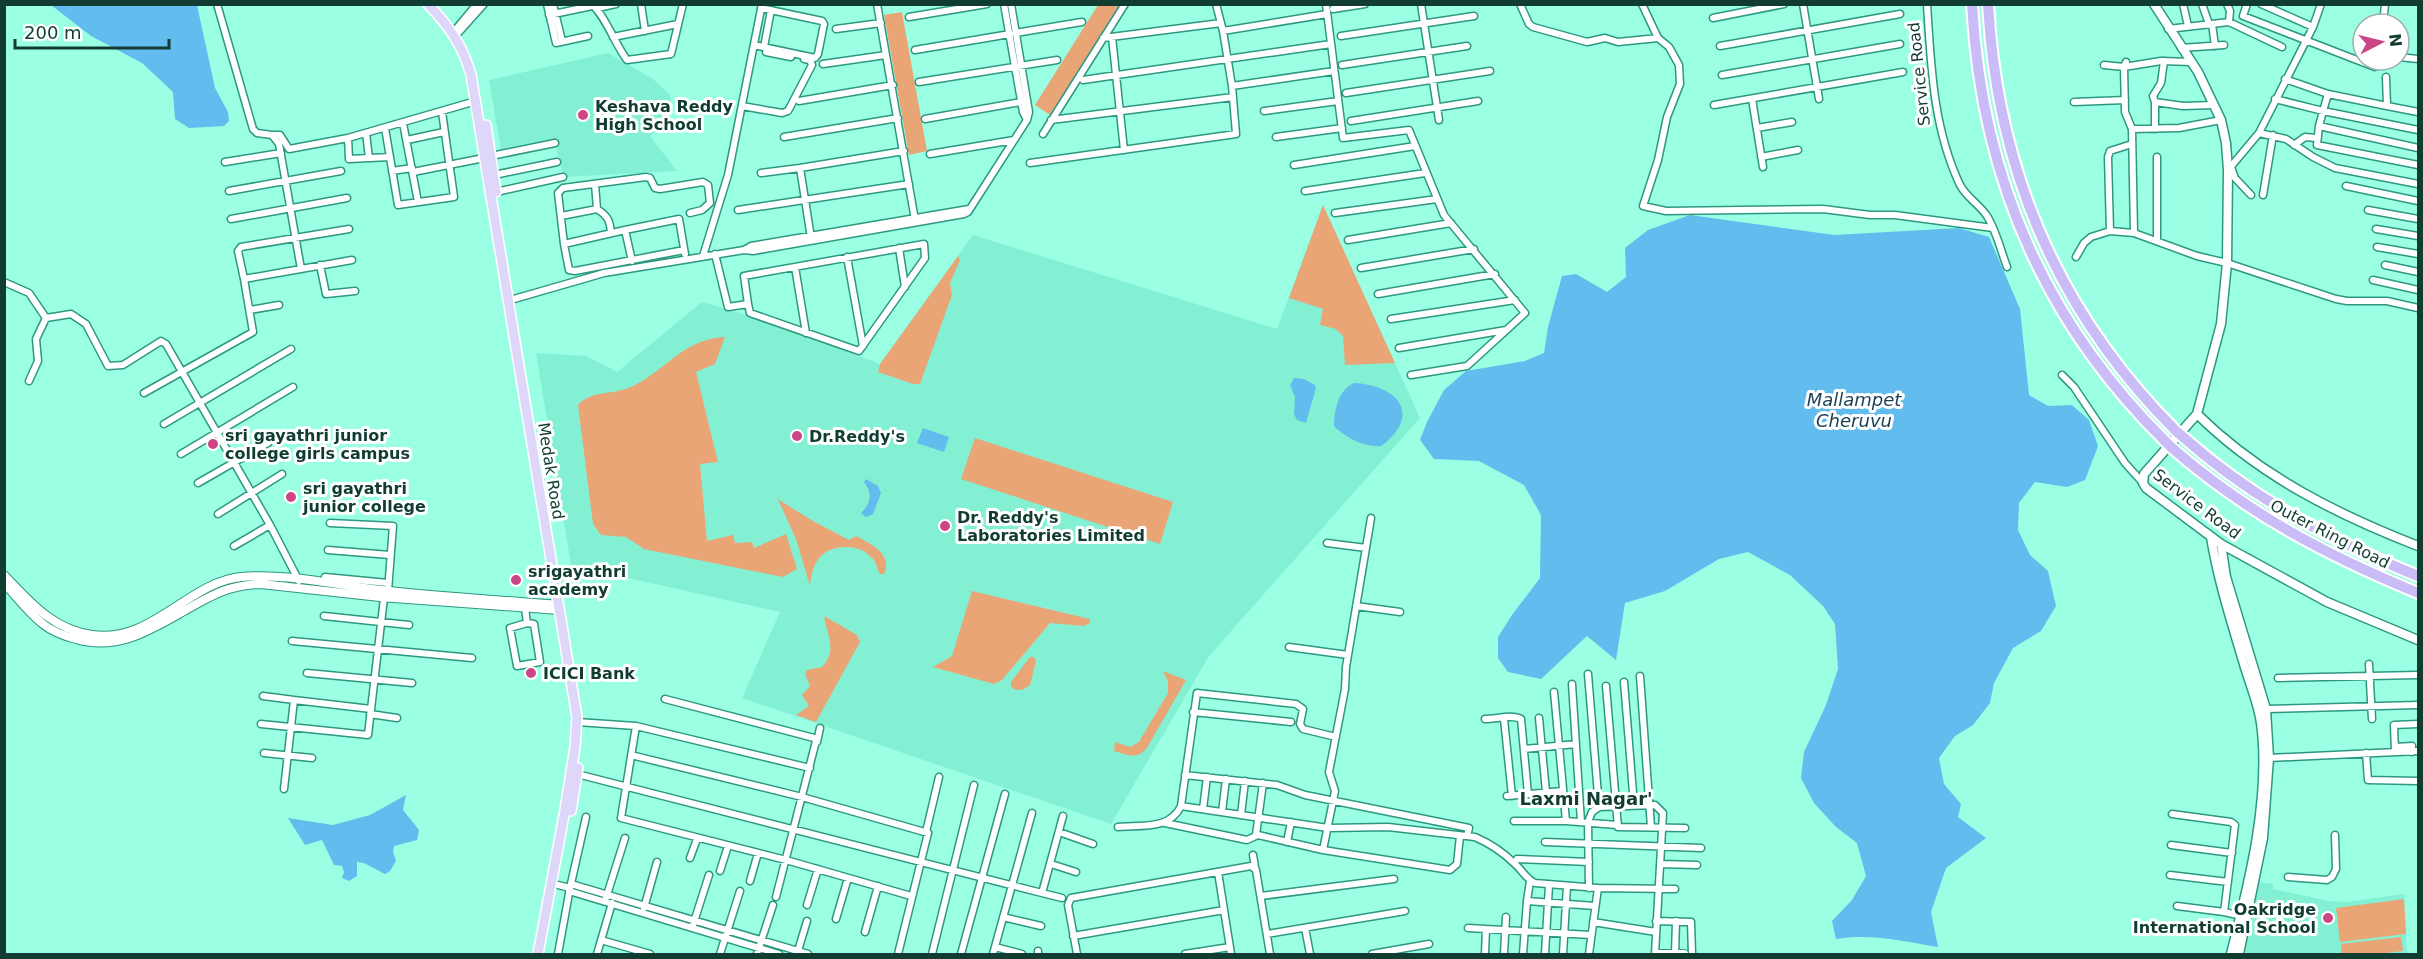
<svg xmlns="http://www.w3.org/2000/svg" width="2423" height="959" font-family="'DejaVu Sans',sans-serif">
  <rect width="100%" height="100%" fill="#9affe3"/>
  <path fill="#83f0d4" d="M608,53L653,79L670,95L672,111L669,120L650,136L677,171L564,177L557,152V140L501,150L489,80Z
    M1323,205L1420,418L1209,656L1111,824L742,698L780,612L571,565L536,353L586,356L617,372L702,302L754,317L880,364L973,235L1277,329Z
    M2257,882L2273,884V889L2328,901L2347,902L2404,894L2407,954H2243Z"/>
  <path fill="#eaa577" d="M1098,5H1122L1050,115L1035,105Z
    M902,12L927,151L909,155L884,15Z
    M1323,205L1395,363L1345,365L1343,336L1336,329L1320,325L1323,309L1289,298Z
    M958,256L960,260L950,283L952,295L920,384H913L878,372L880,364Z
    M725,337L715,364L696,372L718,462L700,464L707,541L733,535L735,543L752,542L754,548L786,534L797,569L783,577L644,549L626,537L601,535L593,524L578,405C591,390 614,395 631,387C666,371 682,339 725,337Z
    M975,438L1173,502L1160,544L961,479Z
    M776,495L779,500L813,521L849,540L856,536C871,544 893,554 884,574H880C877,568 876,561 871,557C860,544 834,544 822,555C813,563 811,576 810,586L796,539Z
    M972,591L1090,619V623L1084,626L1050,623L1002,680L994,684L933,667L952,656Z
    M824,616L857,635L860,642L816,722L796,715L809,706L802,695L810,686L805,674L807,670L822,667C838,650 827,635 824,616Z
    M1030,657H1034L1036,661L1030,685C1024,690 1016,693 1011,686V682Z
    M1163,671L1186,680L1148,746C1138,761 1128,755 1114,751L1115,742L1130,747L1139,742L1168,693V682Z
    M2404,899L2406,934L2340,942L2336,908Z
    M2401,937L2403,951L2376,954H2342L2341,944Z"/>
  <path fill="#62bced" d="M51,5H197L215,88L228,112L229,121L224,126L189,128L175,119L173,92L142,63L91,36Z
    M1690,215L1834,235L1959,228L1989,237L2020,309L2029,395L2048,406L2072,405L2089,420L2098,446L2085,480L2067,487L2035,482L2019,503L2018,530L2030,555L2048,571L2056,606L2041,631L2013,648L1994,683L1990,703L1973,725L1955,736L1939,758L1944,784L1961,804L1958,817L1986,838L1946,868L1931,912L1938,947C1905,941 1869,933 1836,939L1832,921L1852,900L1866,876L1857,843L1836,827L1814,803L1801,778L1804,752L1826,705L1838,669L1835,624L1823,606L1790,575L1748,552L1719,559L1665,591L1625,603L1616,660L1587,636L1541,679L1508,672L1498,658V637L1512,615L1540,578L1541,515L1524,485L1479,461L1434,459L1420,440L1427,422L1444,390L1466,371L1525,361L1544,353L1548,327L1562,276L1576,274L1607,292L1626,277L1625,248L1648,230Z
    M1294,378L1304,379L1315,385L1316,388L1306,423L1297,420L1294,414L1295,397L1290,385Z
    M1354,383C1398,385 1423,415 1381,446C1366,448 1344,437 1334,426C1334,411 1338,390 1354,383Z
    M923,428L949,437L944,452L917,443Z
    M866,479L878,486L881,493L873,514L866,517L861,513C871,503 873,494 864,482Z
    M406,795L403,810L419,830L417,840L394,846L393,852L396,861L390,871L385,874L364,863L357,862V876L349,881L342,878L344,872L342,866L334,865L322,840L305,845L288,818L333,825L370,815Z"/>
  <g fill="none" stroke-linecap="round" stroke-linejoin="round">
    <g stroke="#2d9880" stroke-width="9">
      <path id="minor" d="M217,4L253,129L257,133L272,135L279,144L301,269
        M547,4L556,43L588,36
        M553,4L562,41
        M591,4C604,13 616,46 627,60L671,54L683,4
        M641,4L645,31
        M877,4L915,220
        M1004,4L1023,112L1027,120
        M1216,4L1223,31L1232,86
        M1326,4L1343,138L1409,130L1444,215L1525,313L1467,366L1411,375
        M1421,4L1439,120
        M1520,4L1529,24L1533,27L1587,42L1605,38L1618,42L1658,38
        M1642,4L1658,38L1669,47L1679,65L1680,84L1667,117L1658,160L1643,206L1666,211L1823,209L1870,215H1895L1993,228
        M1803,4L1819,99
        M1927,4C1931,66 1933,128 1960,185C1967,198 1979,204 1987,216C1996,230 2001,251 2007,267
        M2183,4L2188,26
        M2202,4L2209,24
        M2227,4L2230,11L2229,22
        M2247,4L2243,16L2375,67L2376,60
        M2261,4L2313,27
        M597,8L616,4
        M1333,9L1365,4
        M549,15L592,6
        M909,17L987,4
        M1713,18L1784,4
        M2212,24L2215,46
        M2383,24L2385,4
        M457,28L477,4
        M836,29L881,23
        M2168,29L2229,22L2282,47
        M1223,31L1327,14
        M459,32L484,4
        M1015,33L1082,22
        M1341,36L1474,16
        M613,37L678,24
        M1112,37L1124,150
        M1103,38L1221,23
        M754,45L815,58L818,54L824,24L822,21L761,8
        M1720,46L1900,14
        M764,47L771,10
        M2181,48L2224,45
        M915,50L1010,34
        M766,52L791,57
        M2399,57L2418,59
        M2126,62L2124,67L2125,112L2132,129L2134,233
        M823,64L886,55
        M1342,65L1467,46
        M2104,65L2124,67L2161,61L2191,62
        M1722,75L1900,44
        M2285,79L2328,94L2387,106L2386,77
        M1083,80L1331,44
        M919,82L1057,60
        M1346,93L1490,71
        M2328,94L2323,111L2418,130
        M1752,99L1763,167
        M2275,99L2323,111L2319,126L2418,148
        M799,101L893,85
        M2074,102L2125,100
        M2155,102L2183,106L2214,105
        M1714,105L1903,72
        M742,106L782,113L788,111L812,65L810,60L804,59
        M2387,106L2418,112
        M1264,111L1338,101
        M925,119L1021,102
        M1051,120L1233,97
        M1351,121L1478,101
        M403,123L418,202
        M2319,126L2317,145L2418,165
        M385,128L398,205L454,197L442,112
        M1757,128L1792,122
        M2132,129L2179,128L2221,120
        M2155,129V102L2153,96L2161,83L2164,61
        M366,133L369,158
        M2259,133L2286,139L2313,157L2335,168L2418,184
        M1043,134L1125,4
        M272,135H280L289,149L348,138L476,101
        M784,137L898,118
        M1276,137L1342,128
        M348,138L349,159L390,157
        M407,140L444,132
        M2294,145L2305,137L2316,138
        M930,154L1014,140
        M491,156L555,143
        M1761,157L1798,150
        M2157,157V241
        M225,162L281,153
        M1030,163L1236,134L1232,86L1334,71
        M1294,165L1415,146
        M2231,167L2235,178L2251,195
        M800,168L904,151
        M2228,170L2259,133L2313,27L2321,4
        M392,171L412,168
        M413,172L484,158
        M761,173L800,168L811,238
        M494,175L557,162
        M595,184L597,209C608,216 610,221 611,233
        M2346,186L2418,201
        M229,191L341,171
        M1305,191L1425,173
        M496,192L563,177
        M2263,195L2273,135
        M738,210L909,184
        M2368,210L2418,219
        M1335,213L1437,199
        M561,216L597,209
        M231,219L347,198
        M2376,229L2418,236
        M625,230L564,244L569,270L575,271L684,250
        M2110,231L2108,157L2110,151L2132,144
        M1348,240L1451,223
        M564,244L558,193L563,188L646,177L650,178L655,188L660,189L703,182L708,185L710,203L702,210L690,213
        M2377,247L2418,254
        M899,248L905,287
        M744,250L751,246L969,209
        M715,254L728,307L748,304L744,276L924,244L925,258L859,351L750,313L748,304
        M703,256L728,175L762,4
        M847,257L863,346
        M2076,257L2084,243L2091,237L2110,231L2134,233L2197,256L2227,263L2336,299L2347,301H2387L2418,308
        M632,261L625,230L679,219L685,254
        M320,265L326,294L355,291
        M2385,265L2418,272
        M795,267L806,333
        M1361,268L1474,249
        M244,279L238,251L241,247L349,229
        M2373,280L2418,290
        M4,282L29,293L46,318L36,339L38,361L29,381
        M1378,294L1495,274
        M514,299L604,273L744,250L753,251L964,214L968,212L1027,120L1029,112L1011,4
        M250,310L279,305
        M46,318L71,314L86,324L108,366L123,365L161,341L166,344L270,525L299,581
        M1391,319L1515,300
        M1399,348L1506,330
        M2062,375L2074,387L2125,463L2143,483
        M144,393L253,332L244,279L352,260
        M164,424L291,349
        M181,454L293,387
        M198,483L268,443
        M218,514L282,474
        M1327,543L1366,548
        M234,546L270,525
        M328,550L390,555
        M325,577L388,583
        M1356,606L1400,612
        M525,608L527,623L534,624L540,662L517,666L510,628L527,623
        M324,616L409,625
        M292,641L472,658
        M1289,647L1348,655
        M2369,664L2372,719
        M307,673L412,683
        M1588,674L1599,807
        M1640,676L1651,827
        M2278,678L2418,675
        M1624,682L1634,805
        M1572,684L1581,822
        M1606,686L1618,827L1685,828
        M1554,692L1566,821L1617,825
        M263,696L294,700
        M665,699L814,738L816,741L776,897
        M2266,709L2418,705
        M1193,712L1291,722
        M370,714L397,718
        M1539,718L1546,792
        M1485,719C1496,719 1512,714 1521,719L1528,794
        M1504,719L1512,796
        M577,722L636,726L810,768
        M261,724L368,735L384,598L388,591L393,526L330,523
        M636,726L621,818L786,860L911,896
        M817,742L820,728
        M2395,747L2412,746V752
        M1524,749L1576,744
        M2395,752L2394,725L2418,724
        M264,753L312,758
        M2366,753L2368,780L2418,781
        M631,755L802,797L928,833L898,954
        M2269,758L2418,751
        M577,774L1042,893L1063,816
        M1185,775L1277,785L1305,795L1469,828L1467,836
        M284,789L294,700L371,709
        M1507,796L1562,791
        M1181,806L1328,828L1388,827L1475,837C1489,843 1504,853 1515,864C1522,870 1526,879 1535,883L1598,888L1675,889
        M1203,809L1207,777
        M1222,812L1226,779
        M2172,814L2231,822L2235,825L2224,912L2242,916
        M1241,815L1245,781
        M1514,821H1566
        M1165,823L1247,840L1258,835L1323,850L1450,870L1457,864L1460,836
        M1118,827C1141,825 1170,830 1181,806L1197,693L1296,704L1303,709L1300,724L1303,729L1336,737
        M926,832L939,777
        M1059,832L1093,844
        M1256,835L1263,783
        M1287,842L1291,822
        M1545,842L1701,848
        M2171,845L2232,853
        M1323,850L1335,791L1329,772L1345,689L1346,667L1371,518
        M1253,855L1255,867
        M690,858L697,839
        M1517,859L1589,862
        M1051,864L1076,872
        M1661,864L1697,865
        M720,871L728,846
        M1218,872L1231,954
        M2170,875L2228,882
        M2288,877L2327,880L2332,877L2336,869L2335,835
        M750,881L758,853
        M571,884L808,954
        M558,885L570,888
        M1589,888L1588,822L1592,812L1599,807L1655,805L1663,813L1655,954
        M569,891L779,954
        M1042,893L1062,898
        M1261,896L1394,879
        M606,898L625,838
        M1527,901L1595,906
        M807,905L818,869
        M2177,906L2224,912
        M644,908L657,862
        M1003,917L1041,926
        M836,919L848,878
        M1656,921L1691,922L1692,954
        M1593,922L1656,932
        M693,925L709,875
        M1305,928L1310,954
        M1468,928L1591,935
        M865,932L878,886
        M1267,934L1405,911
        M1073,936L1224,910
        M601,940L650,954
        M995,947L1022,954
        M1038,951V954
        M558,954L570,888L586,817
        M597,954L612,903
        M720,954L740,891
        M757,954L773,905
        M797,954L807,921
        M932,954L974,785
        M961,954L1005,794
        M993,954L1032,813
        M1077,954L1068,905L1071,898L1251,866L1256,870L1270,954
        M1185,954L1230,947
        M1372,954L1429,944
        M1485,954L1486,929
        M1504,954L1506,917
        M1523,954L1527,901L1530,881
        M1545,954L1549,885
        M1563,954L1567,886
        M1589,954L1598,888
        M1675,954L1676,921"/>
    </g>
    <g stroke="#2d9880" stroke-width="10">
      <path id="tertiary" d="M4,575C30,602 52,629 92,635C151,644 189,582 241,577C285,573 337,585 381,590C440,597 499,600 558,605
        M4,583C17,597 28,612 43,624C52,631 64,636 76,639C117,651 149,631 184,611C212,595 228,585 261,584L380,597L559,610
        M1657,954H1684"/>
    </g>
    <g stroke="#2d9880" stroke-width="11">
      <path id="secondary" d="M2154,4L2198,72L2221,120L2226,143L2228,170L2227,263L2221,324L2197,414L2144,474L2143,483L2146,488L2221,544L2327,602L2418,640
        M2197,414C2260,476 2336,514 2418,546
        M2211,537C2218,580 2231,620 2243,661C2249,682 2258,702 2261,723C2271,797 2249,883 2231,954
        M2221,544L2226,577L2266,709L2269,758L2263,838L2239,954"/>
    </g>
    <g stroke="#fff" stroke-width="12">
      <path id="primary" d="M428,4C449,26 463,46 471,75L577,717L575,747L565,810L538,954
        M486,125L496,192
        M571,811L578,768"/>
    </g>
    <g stroke="#fff" stroke-width="14">
      <path id="motorway" d="M1972,4C1981,175 2044,322 2166,442
        M1988,4C1997,171 2058,313 2176,431
        M2183,437C2253,499 2332,541 2418,576
        M2172,448C2248,514 2326,555 2418,593"/>
    </g>
    <use href="#minor" stroke="#fff" stroke-width="6"/>
    <use href="#tertiary" stroke="#fff" stroke-width="8"/>
    <use href="#secondary" stroke="#fff" stroke-width="8"/>
    <use href="#primary" stroke="#dfd7fa" stroke-width="9"/>
    <use href="#motorway" stroke="#cabdf7" stroke-width="10"/>
    <g stroke="#fff" stroke-width="14" stroke-linecap="butt">
      <path id="motorway-bridge" d="M2176,431L2183,437
        M2166,442L2172,448"/>
    </g>
    <use href="#motorway-bridge" stroke="#cabdf7" stroke-width="10"/>
  </g>
  <g fill="#cc4585" stroke="#fff" stroke-width="2">
    <circle cx="583" cy="115" r="6"/>
    <circle cx="797" cy="436" r="6"/>
    <circle cx="213" cy="444" r="6"/>
    <circle cx="291" cy="497" r="6"/>
    <circle cx="945" cy="526" r="6"/>
    <circle cx="516" cy="580" r="6"/>
    <circle cx="531" cy="673" r="6"/>
    <circle cx="2328" cy="918" r="6"/>
  </g>
  <g text-anchor="middle" dominant-baseline="central" stroke-width="6" stroke-linejoin="round" paint-order="stroke">
    <g font-size="16" fill="#103c31" stroke="#fff">
      <text transform="translate(1919 74) rotate(-96)">Service Road</text>
      <text transform="translate(551 471) rotate(81)">Medak Road</text>
      <text transform="translate(2197 504) rotate(37)">Service Road</text>
      <text transform="translate(2330 534) rotate(27)">Outer Ring Road</text>
    </g>
    <g font-size="16" font-weight="bold" fill="#103c31" stroke="#fff" text-anchor="start">
      <text x="595" y="106">Keshava Reddy<tspan x="595" dy="18">High School</tspan></text>
      <text x="225" y="435">sri gayathri junior<tspan x="225" dy="18">college girls campus</tspan></text>
      <text x="809" y="436">Dr.Reddy's</text>
      <text x="303" y="488">sri gayathri<tspan x="303" dy="18">junior college</tspan></text>
      <text x="957" y="517">Dr. Reddy's<tspan x="957" dy="18">Laboratories Limited</tspan></text>
      <text x="528" y="571">srigayathri<tspan x="528" dy="18">academy</tspan></text>
      <text x="543" y="673">ICICI Bank</text>
      <text x="2316" y="909" text-anchor="end">Oakridge<tspan x="2316" dy="18">International School</tspan></text>
    </g>
    <g font-size="18" font-style="italic" fill="#183f54" stroke="#fff">
      <text x="1854" y="399">Mallampet<tspan x="1854" dy="21">Cheruvu</tspan></text>
    </g>
    <g font-size="18" font-weight="bold" fill="#103c31" stroke="#fff">
      <text x="1586" y="798">Laxmi Nagar'</text>
    </g>
  </g>
  <rect width="2423" height="959" fill="none" stroke="#103c31" stroke-width="12"/>
  <g transform="translate(2381 42) rotate(83)"><circle r="28" fill="#ffffff" stroke="#9fb1ad" stroke-width="1.5"/>
  <path d="M0-4.5L10 22L0 15L-10 22Z" fill="#cc4585"/>
  <text y="-9" font-size="16" font-weight="bold" text-anchor="middle" fill="#103c31">N</text>
  </g>
  <path d="M15 39v9h154v-9" fill="none" stroke="#103c31" stroke-width="3"/>
  <text x="24" y="39" font-size="18" fill="#103c31" stroke="#ffffff" stroke-width="4.5" paint-order="stroke">200 m</text>
</svg>
